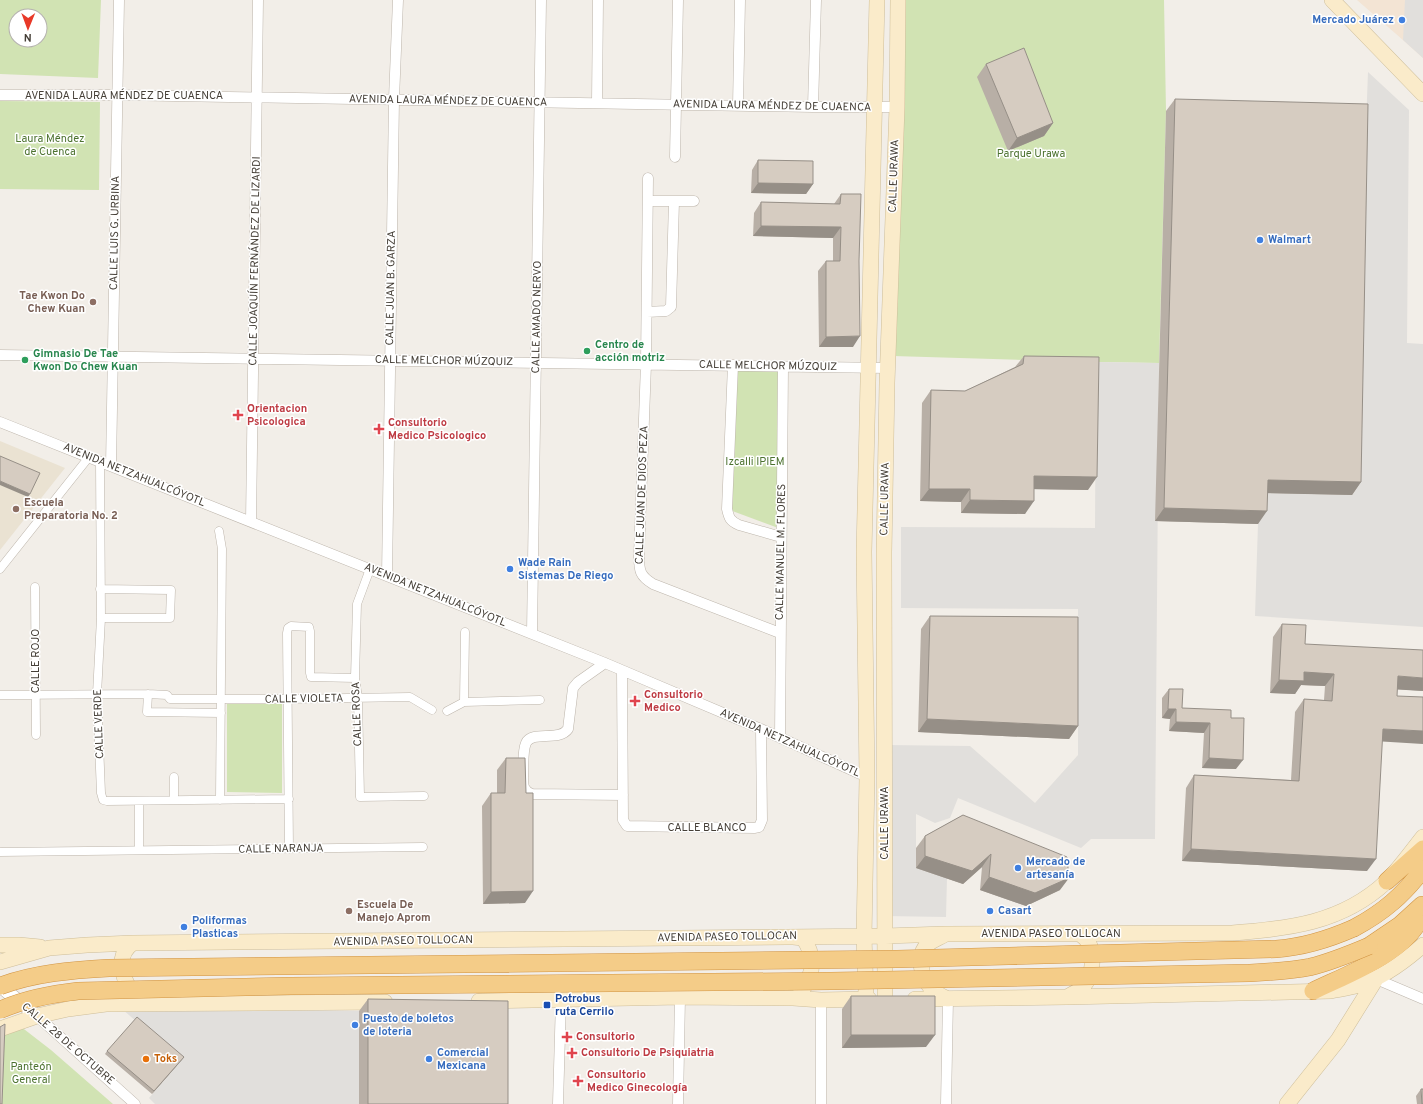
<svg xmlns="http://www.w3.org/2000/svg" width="1423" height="1104" font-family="Overpass,sans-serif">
  <rect width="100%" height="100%" fill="#f2eee8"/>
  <path fill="#f3e4d4" d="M1357,0H1423V58L1403,40Z"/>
  <path fill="#eae2d2" d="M0,441L65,468L0,550Z"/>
  <path fill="#d1e3b3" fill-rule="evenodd" d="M0,0H101L98,78L0,74ZM16,16H40V40H16Z
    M900,0H1164L1166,111L1159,363L1096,362L893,356Z
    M0,101L100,102L99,190L0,189Z
    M733,365L783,366L781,529L727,509Z
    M227,704H282V793L227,792Z
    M20,1026L51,1050L113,1104H0V1035Z"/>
  <path fill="#e1dfdc" d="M1405,0H1423V58L1403,40Z
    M1368,72L1409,110L1407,343L1423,344V627L1255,616L1259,493L1352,495Z
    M1096,362L1159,363L1155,839H1091L1081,848L958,798L950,818L935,823L916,814V868L947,878L946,917L885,916L887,745L970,746L1035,803L1078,755V609L901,608V527L1095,528Z
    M121,1008L359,1011V1104H155L149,1098L181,1061Z"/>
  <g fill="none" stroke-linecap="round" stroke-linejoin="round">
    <g stroke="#bdb5ab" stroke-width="9">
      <path id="pedestrian" d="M100,461L101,618L97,694L101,793L103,800L107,801L289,799
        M219,531L222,549L220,800
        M0,569L89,457
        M370,569L357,604L355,678L358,698L360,797L424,796
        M35,587L36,735
        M100,589L171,590L170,618H101
        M148,694L147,712L221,713
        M0,695L148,694L167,695L170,699H287L410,697L432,710
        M464,702L540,700
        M447,711L464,702L465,632
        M174,777V800
        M139,801V850
        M289,849L287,633L288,628L291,626L309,627L310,631V673L311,677L355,678
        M0,852L423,847"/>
    </g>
    <g stroke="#bdb5ab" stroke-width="11">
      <path id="minor" d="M0,95H118L813,107H897
        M597,103L598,0
        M738,106L740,0
        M813,107L816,0
        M675,157L678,0
        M648,178L646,364L639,556C639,571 640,576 653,584L780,633
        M648,201H694
        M647,312L666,311L671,307L674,201
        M0,355L888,368
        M733,365L727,509C729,518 730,521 739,525L781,537
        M0,422L605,663L761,729L867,777
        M111,466L119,0
        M251,522L258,0
        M387,576L394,99L398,0
        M532,634L541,0
        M605,663L578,682L573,688L568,729C559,742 532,730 526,743C522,752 524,767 523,777C523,785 523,791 532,794L623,795
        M622,671L623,820L627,826L754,828L759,827L762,820L761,729
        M780,738L783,366
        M1376,979L1423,999
        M37,1016L135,1104
        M558,1104L561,1000
        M678,1104L680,997
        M821,1104V1000
        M946,1104L948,999"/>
    </g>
    <g stroke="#bdb5ab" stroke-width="14">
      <path id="tertiary" d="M0,986L37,1016"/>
    </g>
    <g stroke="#cebe9a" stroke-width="16">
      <path id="secondary" d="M1332,0L1423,94
        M944,935C939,938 933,940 928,944C916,955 921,976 930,987C935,993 941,996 948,999
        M793,937L803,938C815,955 815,975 801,991
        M133,943C113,956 123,985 138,997
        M0,945H19L40,947
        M0,962L49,948L87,945L133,943L885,936L945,934L1232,933C1288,929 1342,923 1386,882C1399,869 1411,852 1423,837
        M866,993L864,937L867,777L864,552L877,0
        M1067,997C1072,994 1079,991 1083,987C1095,972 1097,945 1080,934
        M885,999L884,553L887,383L897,107L898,0
        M915,999L1067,997L1331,991C1341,989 1350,988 1359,985C1384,977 1404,962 1423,945
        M479,1001L680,997L793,998L821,1000L869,999
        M0,1029L37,1016L68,1009L106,1004L385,1002
        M1287,1104L1338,1040L1376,979"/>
    </g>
    <g stroke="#d19443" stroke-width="18">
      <path id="trunk" d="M1387,881L1423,849
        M1354,928C1384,912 1403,895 1423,869
        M1369,946L1400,925L1422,905
        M1313,991C1348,974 1410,952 1423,912"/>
    </g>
    <use href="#pedestrian" stroke="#fff" stroke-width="8"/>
    <use href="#minor" stroke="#fff" stroke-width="10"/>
    <use href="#tertiary" stroke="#fff" stroke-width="13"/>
    <use href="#secondary" stroke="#faebca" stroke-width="15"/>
    <use href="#trunk" stroke="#f4cc88" stroke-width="17"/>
    <g stroke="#d19443" stroke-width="18" stroke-linecap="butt">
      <path id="trunk-bridge" d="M0,986C35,973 72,970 109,968L897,959L1276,949C1304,947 1329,939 1354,928
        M0,1010C25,999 51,994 78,991L291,986L831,981L1249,973C1269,972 1290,971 1310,967C1331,962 1350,954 1369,946"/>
    </g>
    <use href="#trunk-bridge" stroke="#f4cc88" stroke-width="17"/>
  </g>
  <path fill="#b8afa6" d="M986,64L1053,123L1044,136L1008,151L977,77Z
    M1175,99L1361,482L1352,495L1267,493L1258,524L1155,521L1166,111Z
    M758,160L813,184L806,194L751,193L752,170Z
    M841,194L853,347H819L818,271L826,261H833V238L753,236L754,213L761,202L834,204Z
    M1024,356L1088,490L1034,489L1025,514L961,513V502L920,501L922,403L931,390L965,391L1015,367Z
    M930,616L1078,726L1069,739L918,732L921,629Z
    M1282,624L1305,644L1423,691L1397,689L1382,742L1367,871L1182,861L1186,788L1194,775L1291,780L1295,712L1304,699L1324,700L1325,686L1301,685L1295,694L1270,693L1273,637Z
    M1169,689L1182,708L1231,718L1236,769L1202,768L1204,733L1169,731L1170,719L1162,718V698Z
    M506,758L526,793L525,903L483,904L482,806L491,793H497V770Z
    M963,815L1060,890L1026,906L980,890L982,867L963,884L916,868V848L925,836Z
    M851,996L926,1047L842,1048V1009Z
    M368,999L508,1104H359V1011Z
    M107,1051L184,1057L152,1094L105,1054Z
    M1421,1089L1423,1104H1417L1416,1096Z"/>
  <path fill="#968f87" d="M1053,123L1044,136L1008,151L1017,138Z
    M758,183L813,184L806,194L751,193Z
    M761,226L841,227L833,238L753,236Z
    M860,336L853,347H819L826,337Z
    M1034,476L1097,477L1088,490L1026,489Z
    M1268,480L1361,482L1352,495L1259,493Z
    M0,481L30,494L28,497L0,485Z
    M929,489H970L961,502L920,501Z
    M970,500L1034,501L1025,514L961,513Z
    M1164,508L1267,511L1258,524L1155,521Z
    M1304,672L1334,674L1325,686L1301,685L1295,694L1270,693L1279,680Z
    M1398,676L1423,678V691L1389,689Z
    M1168,709H1176L1170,719L1162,718Z
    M927,719L1078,726L1069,739L918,732Z
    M1176,722L1210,723L1204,733L1169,731Z
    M1383,729L1423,731V744L1374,741Z
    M1209,758L1243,760L1236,769L1202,768Z
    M1191,849L1376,859L1367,871L1182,861Z
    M991,854L982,867L963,884L916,868L925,856Z
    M989,877L1069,878L1060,890L1026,906L980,890Z
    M533,891L525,903L483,904L491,892Z
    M851,1035H935L926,1047L842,1048Z
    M184,1057L181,1061L152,1094L154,1091Z"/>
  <path fill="#d6ccc1" stroke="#968f87" d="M1024,48L1053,123L1017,138L986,64Z
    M1175,99L1368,104L1361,482L1268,480L1267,511L1164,508Z
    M758,160L813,161V184L758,183Z
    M841,194H861L859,261L860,336L826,337V261H840L841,227L761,226V202L840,204Z
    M1024,356L1099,357L1097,477L1034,476V501L970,500V489H929L931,390L965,391L1023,364Z
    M0,456L40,473L30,494L0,481Z
    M930,616L1078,617V726L927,719Z
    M1282,624L1306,625L1305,644L1423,650V678L1398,676L1397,696L1423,697V731L1383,729L1376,859L1191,849L1194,775L1299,781L1304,699L1332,701L1334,674L1304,672V681L1279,680Z
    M1169,689H1183L1182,708L1231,710V718H1244L1243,760L1209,758L1210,723L1176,722V709H1168Z
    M506,758H525L526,793H533V891L491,892V793H505Z
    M963,815L1067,857L1069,878L1035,893L989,877L991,854L972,871L925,856V836Z
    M851,996H935V1035H851Z
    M368,999L508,1001V1104H368Z
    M137,1017L184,1057L154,1091L107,1051Z
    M5,1024L2,1104H0V1027Z
    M1421,1089H1423V1104H1422Z"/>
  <g fill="#3f7fe0" stroke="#fff" stroke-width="1.5">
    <circle cx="1402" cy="20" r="4"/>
    <circle cx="1260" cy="240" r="4"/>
    <circle cx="510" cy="569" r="4"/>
    <circle cx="1018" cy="868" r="4"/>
    <circle cx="990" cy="911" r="4"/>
    <circle cx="184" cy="927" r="4"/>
    <circle cx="355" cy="1025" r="4"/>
    <circle cx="429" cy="1059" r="4"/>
  </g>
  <g fill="#8d6e63" stroke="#fff" stroke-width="1.5">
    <circle cx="93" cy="302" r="4"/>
    <circle cx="16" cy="509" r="4"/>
    <circle cx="349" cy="911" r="4"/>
  </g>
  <g fill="#2e9e5b" stroke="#fff" stroke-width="1.5">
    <circle cx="587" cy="351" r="4"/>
    <circle cx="25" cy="360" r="4"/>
  </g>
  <g fill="#e0444e" stroke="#fff" stroke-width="1.5">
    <path d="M236 409h4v4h4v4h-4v4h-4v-4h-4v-4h4z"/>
    <path d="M377 423h4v4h4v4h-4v4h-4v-4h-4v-4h4z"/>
    <path d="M633 695h4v4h4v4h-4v4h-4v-4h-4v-4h4z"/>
    <path d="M565 1031h4v4h4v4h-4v4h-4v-4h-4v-4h4z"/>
    <path d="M570 1047h4v4h4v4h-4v4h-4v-4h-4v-4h4z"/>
    <path d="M576 1075h4v4h4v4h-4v4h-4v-4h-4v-4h4z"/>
  </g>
  <rect fill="#1a4fb4" stroke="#fff" stroke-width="1.5" x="543" y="1001" width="8" height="8" rx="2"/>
  <circle fill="#e8710a" stroke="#fff" stroke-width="1.5" cx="146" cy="1059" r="4"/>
  <g text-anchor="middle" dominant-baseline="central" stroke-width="3" stroke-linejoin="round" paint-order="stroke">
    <g font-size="11" font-weight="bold" fill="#366cbe" stroke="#fff" text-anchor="start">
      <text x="1394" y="20" text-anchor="end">Mercado Juárez</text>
      <text x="1268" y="240">Walmart</text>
      <text x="518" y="563">Wade Rain<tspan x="518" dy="13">Sistemas De Riego</tspan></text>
      <text x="1026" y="862">Mercado de<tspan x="1026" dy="13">artesanía</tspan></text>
      <text x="998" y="911">Casart</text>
      <text x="192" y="921">Poliformas<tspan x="192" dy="13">Plasticas</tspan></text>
      <text x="363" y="1019">Puesto de boletos<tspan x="363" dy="13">de loteria</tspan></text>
      <text x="437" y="1053">Comercial<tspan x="437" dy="13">Mexicana</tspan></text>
    </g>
    <g font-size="11" fill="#453f37" stroke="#fff">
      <text x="124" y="96">AVENIDA LAURA MÉNDEZ DE CUAENCA</text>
      <text transform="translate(448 101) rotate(1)">AVENIDA LAURA MÉNDEZ DE CUAENCA</text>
      <text transform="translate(772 106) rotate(1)">AVENIDA LAURA MÉNDEZ DE CUAENCA</text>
      <text transform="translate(894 176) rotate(-88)">CALLE URAWA</text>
      <text transform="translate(115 233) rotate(-89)">CALLE LUIS G. URBINA</text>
      <text transform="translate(255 261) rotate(-89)">CALLE JOAQUÍN FERNÁNDEZ DE LIZARDI</text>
      <text transform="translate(391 288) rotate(-89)">CALLE JUAN B. GARZA</text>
      <text transform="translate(537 317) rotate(-89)">CALLE AMADO NERVO</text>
      <text transform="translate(444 361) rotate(1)">CALLE MELCHOR MÚZQUIZ</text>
      <text transform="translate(768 366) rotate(1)">CALLE MELCHOR MÚZQUIZ</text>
      <text transform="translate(134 475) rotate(22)">AVENIDA NETZAHUALCÓYOTL</text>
      <text transform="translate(642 495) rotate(-88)">CALLE JUAN DE DIOS PEZA</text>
      <text transform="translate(885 499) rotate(-89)">CALLE URAWA</text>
      <text transform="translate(781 552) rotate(-89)">CALLE MANUEL M. FLORES</text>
      <text transform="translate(435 595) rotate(22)">AVENIDA NETZAHUALCÓYOTL</text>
      <text transform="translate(36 661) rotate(-90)">CALLE ROJO</text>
      <text transform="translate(304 699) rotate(-1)">CALLE VIOLETA</text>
      <text transform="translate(357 714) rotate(-92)">CALLE ROSA</text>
      <text transform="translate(99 724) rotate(-92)">CALLE VERDE</text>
      <text transform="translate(790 743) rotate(24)">AVENIDA NETZAHUALCÓYOTL</text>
      <text transform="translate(885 823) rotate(-90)">CALLE URAWA</text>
      <text x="707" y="828">CALLE BLANCO</text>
      <text transform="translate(281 849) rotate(-1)">CALLE NARANJA</text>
      <text x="1051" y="934">AVENIDA PASEO TOLLOCAN</text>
      <text transform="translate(727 937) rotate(-1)">AVENIDA PASEO TOLLOCAN</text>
      <text transform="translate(403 941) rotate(-1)">AVENIDA PASEO TOLLOCAN</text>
      <text transform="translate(68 1044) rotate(41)">CALLE 28 DE OCTUBRE</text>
    </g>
    <g font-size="11" fill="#4c722f" stroke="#fff">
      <text x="50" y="139">Laura Méndez<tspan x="50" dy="13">de Cuenca</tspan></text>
      <text x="1031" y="154">Parque Urawa</text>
      <text x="755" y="462">Izcalli IPIEM</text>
      <text x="31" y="1067">Panteón<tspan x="31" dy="13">General</tspan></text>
    </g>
    <g font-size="11" font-weight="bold" fill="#785e54" stroke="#fff" text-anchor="start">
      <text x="85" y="296" text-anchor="end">Tae Kwon Do<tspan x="85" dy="13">Chew Kuan</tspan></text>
      <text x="24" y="503">Escuela<tspan x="24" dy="13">Preparatoria No. 2</tspan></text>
      <text x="357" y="905">Escuela De<tspan x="357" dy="13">Manejo Aprom</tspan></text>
    </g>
    <g font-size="11" font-weight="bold" fill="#27864d" stroke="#fff" text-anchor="start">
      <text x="595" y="345">Centro de<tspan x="595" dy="13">acción motriz</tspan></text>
      <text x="33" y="354">Gimnasio De Tae<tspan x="33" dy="13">Kwon Do Chew Kuan</tspan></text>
    </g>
    <g font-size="11" font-weight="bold" fill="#be3a42" stroke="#fff" text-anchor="start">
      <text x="247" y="409">Orientacion<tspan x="247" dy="13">Psicologica</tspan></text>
      <text x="388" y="423">Consultorio<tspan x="388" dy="13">Medico Psicologico</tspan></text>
      <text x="644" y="695">Consultorio<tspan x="644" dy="13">Medico</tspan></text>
      <text x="576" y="1037">Consultorio</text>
      <text x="581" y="1053">Consultorio De Psiquiatria</text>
      <text x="587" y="1075">Consultorio<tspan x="587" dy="13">Medico Ginecología</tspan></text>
    </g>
    <g font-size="11" font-weight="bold" fill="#164399" stroke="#fff" text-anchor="start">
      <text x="555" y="999">Potrobus<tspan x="555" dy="13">ruta Cerrilo</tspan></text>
    </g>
    <g font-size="11" font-weight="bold" fill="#c56008" stroke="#fff" text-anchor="start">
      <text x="154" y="1059">Toks</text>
    </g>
  </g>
  <g transform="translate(28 28) rotate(181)"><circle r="19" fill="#ffffff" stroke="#b5b2af"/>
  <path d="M0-3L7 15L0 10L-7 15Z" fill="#e83928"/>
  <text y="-6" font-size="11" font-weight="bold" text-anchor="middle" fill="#453f37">N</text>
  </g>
</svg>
